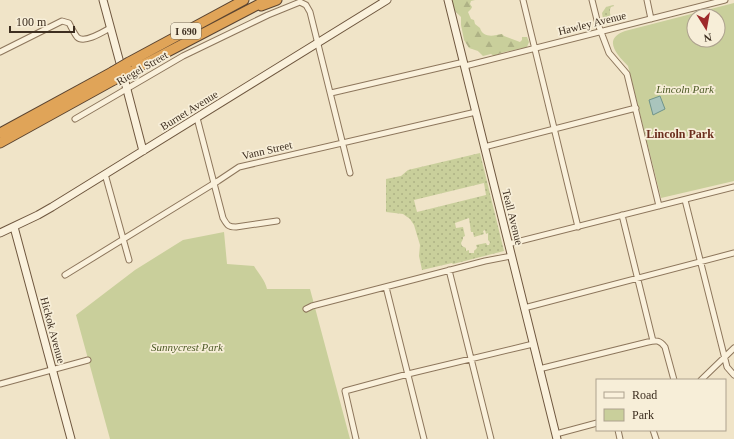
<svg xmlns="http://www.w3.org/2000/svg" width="734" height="439" font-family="'Times New Roman',serif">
  <defs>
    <pattern id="grass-dots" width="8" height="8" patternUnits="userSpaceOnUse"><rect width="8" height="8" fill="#c9cf9b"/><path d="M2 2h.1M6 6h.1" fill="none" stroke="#aeb285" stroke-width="1.8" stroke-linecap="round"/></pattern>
    <pattern id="forest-firs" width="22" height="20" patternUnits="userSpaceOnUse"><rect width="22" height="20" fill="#c9cf9b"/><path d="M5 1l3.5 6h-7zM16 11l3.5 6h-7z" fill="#aeb285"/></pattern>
  </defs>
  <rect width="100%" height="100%" fill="#f0e4c8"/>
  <path fill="url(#grass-dots)" fill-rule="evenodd" d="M613,5L614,6L611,7C609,10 610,16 612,18V23L604,25L602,13L606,7Z
    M480,153L504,251L453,264L452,263L422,270L419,256L420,245L414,225L410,219L403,214L386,212V179L401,176L408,170ZM484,183L486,195L417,212L414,200ZM469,218L471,232H473L474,237L484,234L483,231L485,230L486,234L488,233V240L490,242L489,245H487L486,243L476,245L477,248L474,251V253H469V250L466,251V248L462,246L461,243L463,239V237L465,236L463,227L456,228L455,223Z"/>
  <path fill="url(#forest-firs)" d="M452,0H475L471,1L470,4L472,7L471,9L468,12L471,19L474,20L475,24L480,28C483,38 493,36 502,34L504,36L520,42L522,40V37H527L529,42L527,47C524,49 521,48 518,49C510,51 502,52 494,56L491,54L483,56L478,51L469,48L464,40L461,25V17L455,11Z"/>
  <path fill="#c9cf9b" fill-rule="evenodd" d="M734,3V181L661,198L628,66C617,55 602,39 625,31ZM694,16H718V40H694Z
    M224,232L227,264L254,266C259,274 265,280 267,289H310L350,439H110L76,315L135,270L183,240Z"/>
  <path fill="#a9c4bc" stroke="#6f938a" d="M660,96L665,109L653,115L649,100Z"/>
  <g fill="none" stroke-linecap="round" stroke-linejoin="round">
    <g stroke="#8d765c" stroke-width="7">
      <path id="street" d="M523,0L578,227
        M592,0L598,24L609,53L627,74L659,206
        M647,0L651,19
        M0,52L62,21L69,23C71,27 74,33 77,37C84,44 103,32 110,28
        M465,66L725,0
        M331,93L464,62
        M197,118L223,218C227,225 228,227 236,227L277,221
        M75,119L183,56L268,15L300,2L306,5L310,12L350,173
        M484,147L636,108
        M105,174L129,260
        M685,200L727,367L734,375
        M622,215L653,341
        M508,244L734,187
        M449,270L491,439
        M65,275L218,181L239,167L476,112
        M386,287L424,439
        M524,308L734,253
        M306,309L312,306L485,261L511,256
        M539,369L648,342C656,340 660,340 665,347L674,380
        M701,380L734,348
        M0,384L88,360
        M618,430L620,439
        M653,430L656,439
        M556,434L597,423
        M356,439L345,391L408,374L533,344"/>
    </g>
    <g stroke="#6f573f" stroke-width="9">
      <path id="secondary" d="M103,0L120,63
        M448,0L557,439
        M125,82L143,151
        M14,227L71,439
        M0,233L38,215L52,207L387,0"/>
    </g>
    <g stroke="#5b4430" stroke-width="11">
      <path id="highway" d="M261,6L277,0
        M129,62L244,0
        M131,71L267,0
        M0,133L112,72
        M0,143L114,80"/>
    </g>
    <use href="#street" stroke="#faf1dc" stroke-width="5"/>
    <use href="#secondary" stroke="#faf1dc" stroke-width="7"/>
    <use href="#highway" stroke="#e0a458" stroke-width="9"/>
    <g stroke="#5b4430" stroke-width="11" stroke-linecap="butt">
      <path id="highway-bridge" d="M112,72L129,62
        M114,80L131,71"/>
    </g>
    <use href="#highway-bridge" stroke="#e0a458" stroke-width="9"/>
  </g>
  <g text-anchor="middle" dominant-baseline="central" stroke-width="3.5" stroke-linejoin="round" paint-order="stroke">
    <rect fill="#f7eed8" stroke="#756857" stroke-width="1" x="171" y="23" width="30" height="16" rx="3"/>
    <g font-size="10" font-weight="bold" fill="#3d2e20">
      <text x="186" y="31">I 690</text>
    </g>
    <g font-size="11" fill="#3d2e20" stroke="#f7eed8">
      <text transform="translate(592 23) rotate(-14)">Hawley Avenue</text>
      <text transform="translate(142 68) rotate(-30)">Riegel Street</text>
      <text transform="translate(189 110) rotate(-32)">Burnet Avenue</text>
      <text transform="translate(267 150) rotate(-13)">Vann Street</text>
      <text transform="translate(513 217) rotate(76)">Teall Avenue</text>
      <text transform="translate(53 330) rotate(75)">Hickok Avenue</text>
    </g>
    <g font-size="11" font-style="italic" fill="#4d5a26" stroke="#f7eed8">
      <text x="685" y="89">Lincoln Park</text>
      <text x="187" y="347">Sunnycrest Park</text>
    </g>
    <g font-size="12" font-weight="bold" fill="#6b2e1e" stroke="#f7eed8">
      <text x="680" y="134">Lincoln Park</text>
    </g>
  </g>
  <rect x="596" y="379" width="130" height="52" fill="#f7eed8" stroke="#ada18e"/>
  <rect x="604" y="392" width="20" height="6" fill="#faf1dc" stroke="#ada18e"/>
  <text x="632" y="399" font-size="12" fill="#3d2e20">Road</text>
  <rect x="604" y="409" width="20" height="12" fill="#c9cf9b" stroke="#ada18e"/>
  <text x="632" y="419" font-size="12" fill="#3d2e20">Park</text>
  <g transform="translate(706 28) rotate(169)"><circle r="19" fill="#f7eed8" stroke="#ada18e"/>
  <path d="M0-3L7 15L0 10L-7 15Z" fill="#9e2a2b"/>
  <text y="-6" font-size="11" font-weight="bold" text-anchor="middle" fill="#3d2e20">N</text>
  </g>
  <path d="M10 26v6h64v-6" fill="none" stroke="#3d2e20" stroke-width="2"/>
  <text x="16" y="26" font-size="12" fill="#3d2e20" stroke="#f7eed8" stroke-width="3" paint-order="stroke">100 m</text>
</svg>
